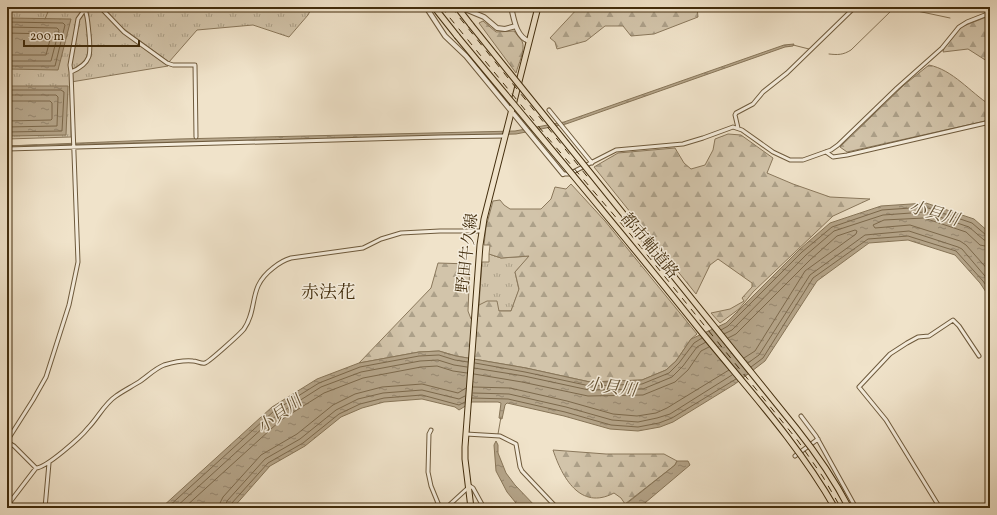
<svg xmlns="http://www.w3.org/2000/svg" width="997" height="515" font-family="Vollkorn,'Noto Serif JP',serif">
  <defs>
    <pattern id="grass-tufts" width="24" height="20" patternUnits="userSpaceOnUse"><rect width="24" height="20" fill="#d2c4aa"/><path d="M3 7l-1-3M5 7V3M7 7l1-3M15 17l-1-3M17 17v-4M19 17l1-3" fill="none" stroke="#aca089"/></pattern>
    <pattern id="forest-firs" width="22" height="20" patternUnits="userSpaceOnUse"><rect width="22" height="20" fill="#d2c4aa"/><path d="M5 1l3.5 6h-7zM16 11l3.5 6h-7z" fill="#aca089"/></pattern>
    <pattern id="water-ripples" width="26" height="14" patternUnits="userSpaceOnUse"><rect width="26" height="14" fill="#b5a58a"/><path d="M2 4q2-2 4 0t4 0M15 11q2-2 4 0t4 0" fill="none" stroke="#95876f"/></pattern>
  </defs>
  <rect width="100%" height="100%" fill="#f0e3ca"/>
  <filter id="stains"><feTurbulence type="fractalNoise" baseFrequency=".005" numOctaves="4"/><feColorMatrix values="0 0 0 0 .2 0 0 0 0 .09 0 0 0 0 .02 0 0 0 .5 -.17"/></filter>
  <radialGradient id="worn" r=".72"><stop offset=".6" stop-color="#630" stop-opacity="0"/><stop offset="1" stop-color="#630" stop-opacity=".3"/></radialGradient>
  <path fill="url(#grass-tufts)" stroke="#8a785c" d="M7,7H98L124,34L168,66L71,82V137L7,139Z
    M102,7H312L308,15L289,37L253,25L197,30L169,62L124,29Z
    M489,254L501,258L530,256L515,272L519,290L511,311H499L479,305L482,262H489Z"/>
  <path fill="url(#forest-firs)" stroke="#8a785c" d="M579,7H697L698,17L654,34L631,36L623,26H605L586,41L557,49L555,42L550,38Z
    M989,16L990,63L968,49L943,52L944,48L961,27Z
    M483,21L496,32L514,31C516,34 520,38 522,41C526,49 518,65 516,73L479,23Z
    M929,65C953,70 970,92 990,105V120L847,152L840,147L904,85Z
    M728,134L741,135L773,158L767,173L793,184L830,197L870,199L833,216L753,292L739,309L720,323L711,313L730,309L744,301L742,298L752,287V283L718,259L710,265L696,294L594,167L618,153L675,148L684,163L691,169L705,165L713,150L715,139Z
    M571,184L605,221L697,334L691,339L676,361L666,370L642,380L590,382L526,368L456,356L439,351L419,352L359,363L431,288L438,263L470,264L468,311L471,319L477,320L479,305L487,301H497L499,311H511L519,289L515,272L529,256L501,258L489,254L490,245H484L486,227L493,201L500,200L504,205L510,209H541L551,199L555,187L566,189Z
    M553,450L606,454H664L677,461L675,465L625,504L621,498L614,493C580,511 562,477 553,450Z"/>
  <path fill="url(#water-ripples)" stroke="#877558" d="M7,18L71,19L58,70L7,69Z
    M794,44L793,46L785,47L566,124L516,134L7,146L178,139L515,131L564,122L784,45Z
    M7,86H68L66,135L7,136Z
    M926,203L974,219L990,233V298L980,283L955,255L908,240L869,243L817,281L765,361L735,384L673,422L660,427L638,431L610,429L564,416L507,403L505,405L502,419L499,418L501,403L498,402H472L459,410L455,407L422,399L384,402L362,408L341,417L305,446L270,466L233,508H161L272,407L317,379L359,363L419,352L439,351L456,356L526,368L590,382L642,380L666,370L676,361L691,339L726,323L800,249L830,223L881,206Z
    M496,441L498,445V453L506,473L515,485L537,508H520L507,492L496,471L494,445Z
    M677,461H688L690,465L639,508H621L675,465Z"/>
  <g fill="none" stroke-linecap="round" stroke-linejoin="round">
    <path stroke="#7c694c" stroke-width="1" d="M7,22L63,23L65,25L55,66H7
      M7,27L57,28L59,30L51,61H7
      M7,33L49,34L51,36L46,55H7
      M7,90H61L64,92L62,131L7,132
      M7,95H56L58,97L57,126L7,127
      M7,101H50L52,103V119L51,120L7,121
      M990,247L980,245L966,232L924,218L884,220L873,225L875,228L910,225L960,241L966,245L990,272
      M721,330L728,326L802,252L832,227L882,210L925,207L972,223L986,235L990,236
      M724,334L732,330L806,255L834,231L883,215L925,212L969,227L984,240L990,241
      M728,338L736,334L810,260L837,236L855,230L857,231L856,234L805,271L755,351L744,358
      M475,363L525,372L590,386L642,384L669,373L679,363L694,343L702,338
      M748,363L759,355L810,275L865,235L909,231L958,247L962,249L990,282
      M751,367L763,358L813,278L868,239L908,236L956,251L983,281L990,291
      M474,368L524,376L589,390L643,389L672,377L683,366L697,347L706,342
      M474,374L522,382L588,396L643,395L675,382L688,370L701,351L709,347
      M473,387L510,388L567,401L613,414L637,416L656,413L667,408L729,370
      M473,393L509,394L566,407L612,420L638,422L657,418L670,414L732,375
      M472,398L508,399L565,412L611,425L638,427L659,423L672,418L736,379
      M167,508L274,411L319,383L360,367L419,356L439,355L455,360L468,362
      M175,508L277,415L321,387L361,372L420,361L438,360L454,365L467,367
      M184,508L281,420L324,393L363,378L421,367L437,366L453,371L467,373
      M219,508L220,503L223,497L261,455L297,434L333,405L355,394L382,387L422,384L458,393L466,388
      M225,508L227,501L265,459L300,439L336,410L358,399L383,393L422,390L459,399L465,396
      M230,508L231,504L268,463L303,443L339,414L360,404L384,398L422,395L459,405L465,402"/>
    <path stroke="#877558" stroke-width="1" d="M45,19L50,7
      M793,45L809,49
      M829,54C838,55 843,55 851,50L892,10L903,8L950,18
      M7,146L37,145
      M498,434L501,417"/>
    <g stroke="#6e5a3c" stroke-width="5">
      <path id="minor" d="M100,7L124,32L167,63L173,65H195L196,137
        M71,72L70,65L78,19L85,9
        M990,104L989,107L990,113
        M549,110L592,163
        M738,128L735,115L736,113L753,104L763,92L787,73L855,7
        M7,149L441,137L505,136
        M826,152L833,157L847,155L990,122
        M563,174H569L616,150L683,144L703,138L733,127L742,130L773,152L790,160H803L831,150L838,145L897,88L942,48L959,27L967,22L990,13
        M801,416L816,436L856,508
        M431,430L429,434L428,472L431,486L440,508
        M466,434L500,436L516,444L520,467L522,471L557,508
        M7,441L33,400L46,377L69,305L78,262L71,72C92,63 91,54 89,34C88,25 88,18 85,9L87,7
        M7,442L14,446L36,468
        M795,456L818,439
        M7,506L36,468C46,468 81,437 88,428C98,418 104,404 116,396C123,391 131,387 139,382C147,377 154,369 164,365C174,362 183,360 193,361C197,361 201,364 205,363C209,362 241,333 244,329C259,307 247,288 273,268C279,263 284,260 291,258L363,248L381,239L401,233L440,231H482
        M45,508L49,463
        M446,508L470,486L473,488L484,508
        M940,508L886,420L859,387L890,354L907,343L918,337L929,336L953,320L959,326L979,356"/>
    </g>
    <g stroke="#6e5a3c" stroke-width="6">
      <path id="tertiary" d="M426,7L445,36L466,56L563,174
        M460,7L484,17L497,28L505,29L516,26
        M511,7C514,19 516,37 529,41"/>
    </g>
    <g stroke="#422d0d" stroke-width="7">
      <path id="primary" d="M434,7L457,36
        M457,7L471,25
        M471,508L465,459V447L480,245L484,219L538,7"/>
    </g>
    <use href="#minor" stroke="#f5eddd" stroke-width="3"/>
    <use href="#tertiary" stroke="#f5eddd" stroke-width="4"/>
    <use href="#primary" stroke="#f0e3ca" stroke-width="5"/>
    <path stroke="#422d0d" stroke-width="1" stroke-dasharray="7 7" stroke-linecap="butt" d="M441,7L548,138L631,235L798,441L823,477L841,508
      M451,7L590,180"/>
    <g stroke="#422d0d" stroke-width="7" stroke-linecap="butt">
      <path id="primary-bridge" d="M471,25L796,428C816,453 834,479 849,508
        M457,36C538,134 620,230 699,329C746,387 798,443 835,508"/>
    </g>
    <use href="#primary-bridge" stroke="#f0e3ca" stroke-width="5"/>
  </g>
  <g text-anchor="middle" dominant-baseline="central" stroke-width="3" stroke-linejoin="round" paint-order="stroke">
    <g font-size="16" fill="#422d0d" stroke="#f5eddd">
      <text transform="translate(649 246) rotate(50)">都市軸道路</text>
      <text transform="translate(468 253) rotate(-83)">野田牛久線</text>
    </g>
    <g font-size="17" font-style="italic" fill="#645132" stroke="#f5eddd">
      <text transform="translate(934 214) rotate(16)">小貝川</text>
      <text transform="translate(611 388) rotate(7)">小貝川</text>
      <text transform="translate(280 415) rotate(-37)">小貝川</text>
    </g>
    <g font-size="18" fill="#422d0d" stroke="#f5eddd">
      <text x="328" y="293">赤法花</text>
    </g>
  </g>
  <rect width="997" height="515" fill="none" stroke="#f0e3ca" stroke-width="24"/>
  <rect x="8" y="8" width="981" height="499" fill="none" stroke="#422d0d" stroke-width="2"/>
  <rect x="12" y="12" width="973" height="491" fill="none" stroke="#422d0d"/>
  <path d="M24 40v6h115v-6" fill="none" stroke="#422d0d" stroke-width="2"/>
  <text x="30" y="40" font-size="12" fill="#422d0d" stroke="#f5eddd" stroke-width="3" paint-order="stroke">200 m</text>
  <rect width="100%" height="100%" filter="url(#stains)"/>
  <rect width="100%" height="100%" fill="url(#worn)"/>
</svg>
